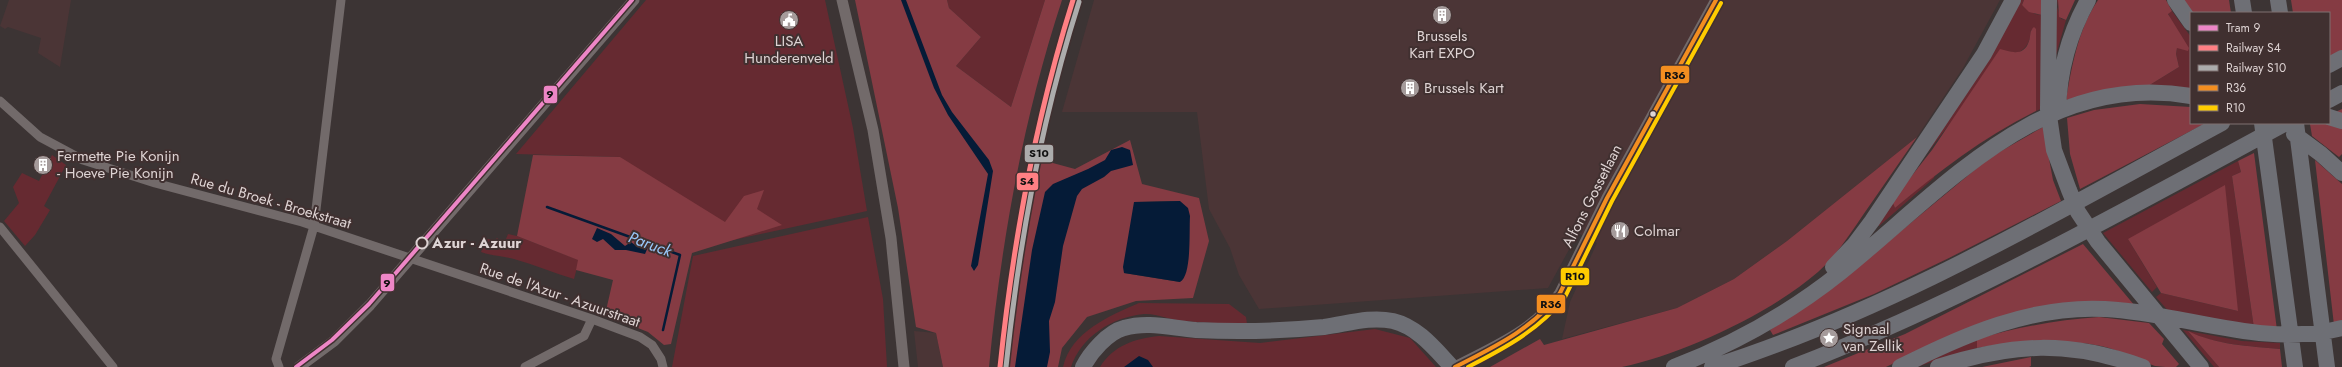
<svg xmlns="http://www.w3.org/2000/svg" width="2342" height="367" font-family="Jost,sans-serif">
  <rect width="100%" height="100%" fill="#3c3434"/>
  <path fill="#4b3536" d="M9,0H71L60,67L38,53L41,38L8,27L5,29L0,26Z
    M1094,0H2000L1963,68L1917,137L1787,241L1734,279L1677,308L1562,339L1570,302L1597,243L1578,233L1548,288L1259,309L1239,275L1230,248L1209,209L1197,112H1062Z
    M914,331L936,333L943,367H918Z"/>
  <path fill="#662a31" d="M646,0H825L853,128L867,211L692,249L620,157L516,154Z
    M947,0H1045L1011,107L956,66L981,37L949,8Z
    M2018,0H2024L2022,5L2035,14L2042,15L2043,108L2036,111V29L2031,30C2030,41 2028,47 2018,53L2006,51L1911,174Z
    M2053,0H2058L2057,7L2061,19L2066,20L2053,66Z
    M2172,11L2191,37V89L2148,86L2179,67L2176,54L2177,48H2183L2168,13Z
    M52,155L66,165L44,206L50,210L35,235L25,246L4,221L19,203L13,187L22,173L39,181Z
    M2238,161L2241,172L2232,176L2254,328L2170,313L2156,297L2161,293L2238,311L2128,239L2157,287L2152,292L2103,233Z
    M1935,174L1934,178L1879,226L1876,223L1892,201L1895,208Z
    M868,217L883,299L887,367H672L693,256Z
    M508,234L517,236L579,260L574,279C554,273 535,265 514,259C502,256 493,256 481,252L486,239L495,240L497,238L504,244Z
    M1139,303L1229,304L1246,317L1247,324C1226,323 1204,323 1183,321C1170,320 1156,313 1144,314C1112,317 1081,337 1071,367H1063C1071,332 1109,316 1139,303Z
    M1375,329L1410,338L1436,367H1100C1114,345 1134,339 1159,336L1260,343Z
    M2183,330L2242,341L2280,343V349C2249,346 2217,345 2189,332L2219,367H2214Z
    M1977,339V348L1916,367Z"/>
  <path fill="#853b43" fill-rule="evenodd" d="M855,0H947L949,8L981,37L956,66L1011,107L1045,0H1062C1023,119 1001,243 989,367H943L936,333L916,327L898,208Z
    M2024,0H2043L2042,15L2029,12L2022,5Z
    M2058,0H2075L2066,20L2059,17Z
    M2098,0H2166L2172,11L2168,14L2189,48L2188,51L2177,48L2176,54L2179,67L2148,86L2118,89L2066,100C2072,65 2078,30 2098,0Z
    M2182,0H2229L2231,13H2191Z
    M2291,0H2342V51L2329,58V13H2293Z
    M2034,27L2036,29V111C1984,137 1939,171 1895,208L1892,201L1932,150L2000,49C2011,52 2024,57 2029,41C2031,36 2029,31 2034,27Z
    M2140,104L2191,107V123H2206L2080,189L2070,154L2067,118L2094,110Z
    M2342,109V154L2339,157L2312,136L2310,124L2329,123V115Z
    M2043,127L2053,180L2061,201L1949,258L1874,294L1773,335L1770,330L1836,285L1989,158Z
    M1917,137C1899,163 1881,189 1863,215C1850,234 1836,256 1818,272C1771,313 1683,354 1622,367H1490L1540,339L1544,345L1677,308L1734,279L1787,241Z
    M1130,140L1142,184L1199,198L1209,241L1193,298L1136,301L1087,317L1062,348L1058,367H1006L1007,329L1038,159L1075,169ZM1180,201V282L1124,273L1135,202Z
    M2254,153L2277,330L2254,328L2232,176L2241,172L2238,161Z
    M533,155L620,157L725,222L744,196L764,190L757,209L782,225L692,253L671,344L664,345L648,332L605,315L613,280L576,270L578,260L517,236Z
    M2315,160L2342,184V323L2334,325Z
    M2225,185L2238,311L2161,293L2128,239Z
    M2083,244L2135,306L2101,304L1927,347L1886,367H1824L1905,334Z
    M2099,317L2149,323L2164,339L2162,344L2179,364L2176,367C2170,367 2161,367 2155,366C2137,360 2120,350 2101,346C2061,338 2017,341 1977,348V339C2018,327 2057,320 2099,317Z
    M2188,331C2216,345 2249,346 2280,349L2282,367H2219Z
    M2031,357V366L2029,367H1982Z"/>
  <path fill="#051b37" d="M901,0H906L942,95L952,112L989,160L993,171L978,265L974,271L971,266L988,174L948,115L934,88Z
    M1122,147L1130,150L1133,165L1111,171L1104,177L1082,189L1077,196L1063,246L1055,302L1049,321L1050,352L1047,367H1015L1032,250L1045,192L1053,184L1088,169L1105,160L1111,150Z
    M1180,201L1188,208L1190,216C1189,230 1192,276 1180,282L1124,273L1123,267L1134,202Z
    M597,228L611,234L625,246L631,242L635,245L642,241L648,247L645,254L626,250H615L603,239L597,242L592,239Z
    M1139,356L1148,360L1153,367H1124Z"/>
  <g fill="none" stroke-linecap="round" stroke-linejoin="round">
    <path stroke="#051b37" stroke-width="2.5" d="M547,207L680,255L663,330"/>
    <path stroke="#726a6a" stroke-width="9" d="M0,101L40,137L83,160L155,183L302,222L592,319L640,337L652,345L661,359L663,367
      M0,227L113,367
      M279,367L276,359L314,226L341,0
      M525,367L584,336L592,319"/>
    <path stroke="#726a6a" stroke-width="11" d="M842,0L873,130L891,238L904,367
      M299,367L334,341L370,305L634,0
      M1455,367C1493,347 1536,330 1560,293L1607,198L1716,0"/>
    <path stroke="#6e6f75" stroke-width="16" d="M2049,0L2048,109L2054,150L2069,190L2078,212L2098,242L2201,367
      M2175,0L2191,23
      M2242,0L2244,13
      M2278,0L2280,13
      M2329,65L2342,58
      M2329,100L2342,93
      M2058,111C2059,72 2069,34 2088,0
      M2329,117L2342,121
      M2262,123L2295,367
      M2296,123L2327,367
      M2294,134L2321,154L2342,173
      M1833,267L1854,245L1872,221L1984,54L2013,0
      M1083,367C1090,353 1108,332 1124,328C1148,321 1171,328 1196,330C1238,332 1282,331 1324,327C1347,324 1369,316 1393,321C1418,327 1435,349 1452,367
      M1674,367C1734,344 1791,312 1841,272C1944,189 2043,70 2191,96
      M1712,367C1892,310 2057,212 2222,123
      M1793,367C1964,301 2125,210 2286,123
      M1900,367C1963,335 2032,305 2105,309C2185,313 2262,349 2342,328
      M1938,367C2014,343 2068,340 2143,367"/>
    <g stroke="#403030" stroke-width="7">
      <path id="bus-1" d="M1455,367C1494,347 1533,329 1560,293L1607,198L1716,0"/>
    </g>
    <g stroke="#403030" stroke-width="7">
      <path id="bus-2" d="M1468,367C1505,348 1539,330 1565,297L1612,201L1721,3"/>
    </g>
    <use href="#bus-1" stroke="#f38e20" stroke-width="4"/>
    <use href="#bus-2" stroke="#fc0" stroke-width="4"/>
    <g stroke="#403030" stroke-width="8">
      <path id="rail-1" d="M1000,367C1013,242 1035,120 1073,0"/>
    </g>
    <g stroke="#403030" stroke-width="8">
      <path id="rail-2" d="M1006,367C1019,242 1041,121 1079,2"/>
    </g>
    <use href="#rail-1" stroke="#ff8084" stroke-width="5"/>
    <use href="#rail-2" stroke="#acacac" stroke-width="5"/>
    <g stroke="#403030" stroke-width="7">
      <path id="tram-1" d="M296,367L332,340L369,304L632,0"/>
    </g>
    <use href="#tram-1" stroke="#ed86c6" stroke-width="4"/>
  </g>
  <defs>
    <g id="building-disc" transform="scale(1)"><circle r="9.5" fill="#a59b9b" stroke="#403030"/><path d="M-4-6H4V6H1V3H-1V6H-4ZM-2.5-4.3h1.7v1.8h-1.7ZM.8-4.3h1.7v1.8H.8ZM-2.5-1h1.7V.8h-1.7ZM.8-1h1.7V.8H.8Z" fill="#fff"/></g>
    <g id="civic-disc" transform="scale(1)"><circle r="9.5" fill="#a59b9b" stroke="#403030"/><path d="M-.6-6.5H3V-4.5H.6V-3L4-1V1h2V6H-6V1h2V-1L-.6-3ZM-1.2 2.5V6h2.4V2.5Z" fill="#fff"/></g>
    <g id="restaurant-disc" transform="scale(1)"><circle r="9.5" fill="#a59b9b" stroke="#403030"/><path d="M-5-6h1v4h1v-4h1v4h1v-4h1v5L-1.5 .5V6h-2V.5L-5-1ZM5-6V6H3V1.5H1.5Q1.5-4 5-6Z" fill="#fff"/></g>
    <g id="sight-disc" transform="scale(1)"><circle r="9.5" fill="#a59b9b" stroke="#403030"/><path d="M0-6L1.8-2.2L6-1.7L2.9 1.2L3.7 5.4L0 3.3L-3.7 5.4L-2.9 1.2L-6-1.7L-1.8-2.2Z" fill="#fff"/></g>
  </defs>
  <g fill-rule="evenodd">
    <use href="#building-disc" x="1442" y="15"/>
    <use href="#civic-disc" x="789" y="20"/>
    <use href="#building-disc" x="1410" y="88"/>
    <use href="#building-disc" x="43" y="165"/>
    <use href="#restaurant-disc" x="1620" y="231"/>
    <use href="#sight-disc" x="1829" y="338"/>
  </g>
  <circle fill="#ded3d3" stroke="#403030" stroke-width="1.5" cx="1653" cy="114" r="3.5"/>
  <circle fill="#403030" stroke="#ded3d3" stroke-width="2" cx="422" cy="243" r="5.5"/>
  <g text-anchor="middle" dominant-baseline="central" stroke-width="4" stroke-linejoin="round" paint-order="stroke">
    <g font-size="15" fill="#ded3d3" stroke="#403030" text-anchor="start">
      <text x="1442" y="36" text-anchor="middle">Brussels<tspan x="1442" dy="17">Kart EXPO</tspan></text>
      <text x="789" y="41" text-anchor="middle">LISA<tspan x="789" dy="17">Hunderenveld</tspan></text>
      <text x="1424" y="88">Brussels Kart</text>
      <text x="57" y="156">Fermette Pie Konijn<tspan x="57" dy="17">- Hoeve Pie Konijn</tspan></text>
      <text x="1634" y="231">Colmar</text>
      <text x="1843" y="329">Signaal<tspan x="1843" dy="17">van Zellik</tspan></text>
    </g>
    <g font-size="15" fill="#ded3d3" stroke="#403030">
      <text transform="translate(1592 196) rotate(-63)">Alfons Gossetlaan</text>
      <text transform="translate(271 201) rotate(16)">Rue du Broek - Broekstraat</text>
      <text transform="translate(560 295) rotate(19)">Rue de l'Azur - Azuurstraat</text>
    </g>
    <g font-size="15" font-weight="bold" fill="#ded3d3" stroke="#403030" text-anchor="start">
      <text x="432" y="243">Azur - Azuur</text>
    </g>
    <g font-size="16" font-style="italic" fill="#98c7f9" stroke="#403030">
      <text transform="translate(650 244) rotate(20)">Paruck</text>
    </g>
  </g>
  <g stroke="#403030" stroke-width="1.5">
    <rect x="1660" y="65" width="30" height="19" rx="4" fill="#f38e20"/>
    <rect x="543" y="85" width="15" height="19" rx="4" fill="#ed86c6"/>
    <rect x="1024" y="144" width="30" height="19" rx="4" fill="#acacac"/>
    <rect x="1016" y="172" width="23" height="19" rx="4" fill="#ff8084"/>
    <rect x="1560" y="267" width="30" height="19" rx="4" fill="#fc0"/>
    <rect x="380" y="273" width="15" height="19" rx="4" fill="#ed86c6"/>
    <rect x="1536" y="294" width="30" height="20" rx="4" fill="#f38e20"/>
  </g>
  <g font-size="11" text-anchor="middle" font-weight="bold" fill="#111">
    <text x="1675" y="79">R36</text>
    <text x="550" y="98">9</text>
    <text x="1039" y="157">S10</text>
    <text x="1027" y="185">S4</text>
    <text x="1575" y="280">R10</text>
    <text x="387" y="287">9</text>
    <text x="1551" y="308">R36</text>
  </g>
  <rect x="2190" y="12" width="140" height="112" fill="#403030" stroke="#7f7171"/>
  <rect x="2198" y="25" width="20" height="6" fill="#ed86c6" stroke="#7f7171"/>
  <text x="2226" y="32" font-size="12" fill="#ded3d3">Tram 9</text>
  <rect x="2198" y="45" width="20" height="6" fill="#ff8084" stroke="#7f7171"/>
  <text x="2226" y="52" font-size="12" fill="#ded3d3">Railway S4</text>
  <rect x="2198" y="65" width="20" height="6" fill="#acacac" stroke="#7f7171"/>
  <text x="2226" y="72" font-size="12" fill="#ded3d3">Railway S10</text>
  <rect x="2198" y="85" width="20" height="6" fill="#f38e20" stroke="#7f7171"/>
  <text x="2226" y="92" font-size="12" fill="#ded3d3">R36</text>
  <rect x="2198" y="105" width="20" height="6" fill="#ffcc00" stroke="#7f7171"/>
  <text x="2226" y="112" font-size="12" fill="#ded3d3">R10</text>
</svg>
